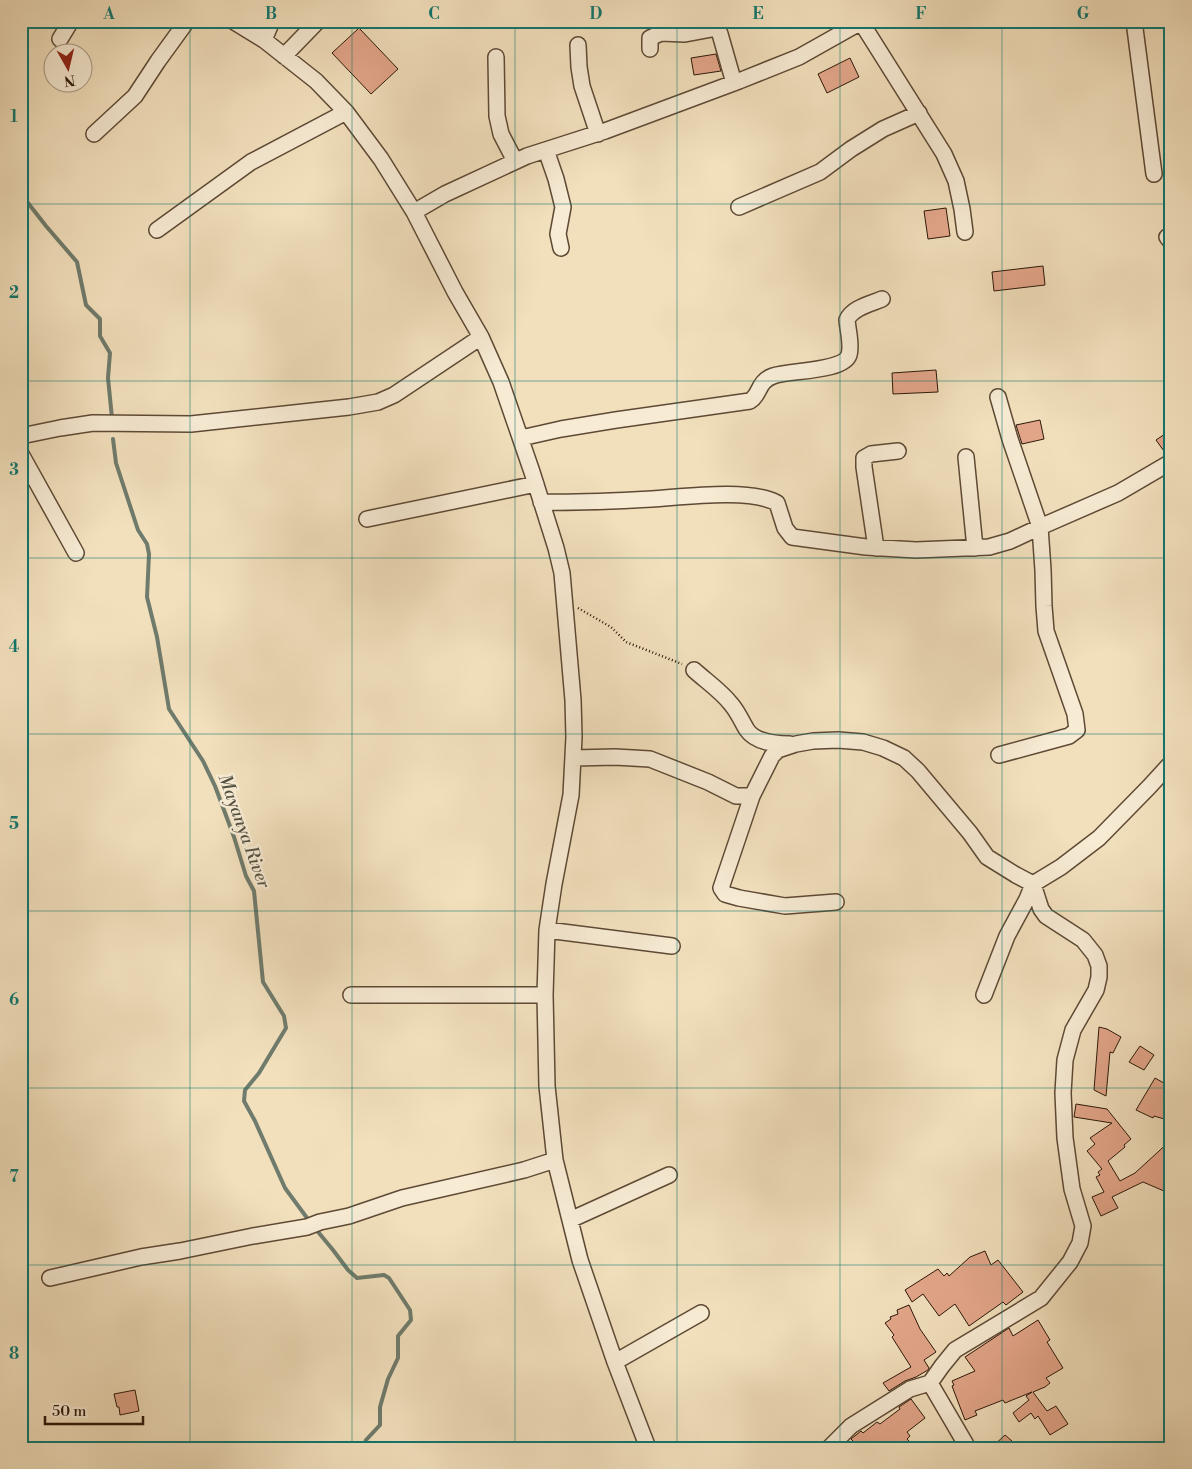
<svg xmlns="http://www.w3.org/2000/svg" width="1192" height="1469" font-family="'Libre Bodoni',serif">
  <rect width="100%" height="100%" fill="#f2e0bd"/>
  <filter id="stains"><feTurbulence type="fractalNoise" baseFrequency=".004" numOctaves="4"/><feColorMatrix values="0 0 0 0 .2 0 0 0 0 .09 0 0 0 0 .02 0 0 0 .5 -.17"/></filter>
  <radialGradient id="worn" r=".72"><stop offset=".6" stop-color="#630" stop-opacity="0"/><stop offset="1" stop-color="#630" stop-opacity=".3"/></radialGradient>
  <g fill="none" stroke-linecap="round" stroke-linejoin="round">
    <path stroke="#6f7b6c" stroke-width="4" d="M21,194L46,226L77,262L86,305L100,319V336L110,353L108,378L112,418
      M113,439L116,463L138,530L147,544L149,554L147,597L157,637L169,709L203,761L215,786L234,837L246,876L254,891L263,982L284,1016L286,1028L259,1073L245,1090L244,1101L255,1121L285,1188L310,1222
      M314,1227L333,1250L348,1270L357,1278L384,1275L389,1278L410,1310L411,1320L398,1336V1358L388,1379L380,1407V1425L366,1440L363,1448"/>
  </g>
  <path fill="#e3a68a" stroke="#2c1708" d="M359,28L398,69L371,94L332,53Z
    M716,54L721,71L694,75L691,58Z
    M850,58L859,77L827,93L818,74Z
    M946,208L950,236L928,239L924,211Z
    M1043,266L1045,285L994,291L992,272Z
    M936,370L938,392L893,394L892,373Z
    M1040,420L1044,439L1022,444L1016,425Z
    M1171,430V453L1166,454L1156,440Z
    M1099,1027L1107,1029L1121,1037L1113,1053L1110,1052L1106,1096L1094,1090Z
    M1140,1046L1154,1055L1144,1070L1129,1062Z
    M1155,1078L1169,1086L1165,1092L1171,1095V1121L1154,1116L1153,1118L1136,1110Z
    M1076,1104L1107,1109L1131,1139L1124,1145L1125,1147L1108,1161L1120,1181L1135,1173L1171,1140V1194L1143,1182L1112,1197L1118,1208L1101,1216L1092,1197L1104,1192L1096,1177L1100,1175L1098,1172L1102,1169L1087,1151L1095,1144L1090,1138L1112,1123L1074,1117Z
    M985,1251L991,1265L998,1260L1023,1292L1006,1305L1003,1302L969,1326L955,1304L939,1316L923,1294L912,1302L905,1290L938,1269L944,1276L947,1273L949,1276L970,1257Z
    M909,1305L920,1329L936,1352L924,1360L929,1368L928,1370L916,1377L905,1381L889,1391L883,1383L911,1367L892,1337L894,1335L885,1323L891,1319L890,1317L898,1314L897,1310Z
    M1038,1320L1050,1340L1047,1342L1063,1368L1046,1378L1050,1383L1045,1387L1033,1392L1047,1411L1056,1406L1068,1424L1050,1435L1038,1416L1035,1419L1031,1413L1019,1422L1013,1413L1029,1400L1026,1396L1032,1392L1005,1403L1003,1400L975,1411L977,1415L965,1420L952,1386L954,1385L952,1381L975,1371L965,1357L1009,1328L1013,1336Z
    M135,1390L139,1411L120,1415L119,1407H117L114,1394Z
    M911,1399L925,1418L907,1432L910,1436L907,1439L916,1448H860L851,1439L861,1431L863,1433L877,1422L880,1424L900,1409L899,1407Z
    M1005,1435L1020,1448H991Z"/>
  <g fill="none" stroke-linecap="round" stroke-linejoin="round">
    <g stroke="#5e4935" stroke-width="18">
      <path id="minor" d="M233,21L264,40L316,81L346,112L381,159L414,212L455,292L481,337L501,382L532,472L556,548L562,573L573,700L574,737L571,795L554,884L547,930L545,995L547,1086L555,1160L580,1260L615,1362L648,1448
        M714,21L720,34L734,83
        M1134,21L1154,174
        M861,22L944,154L956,181L962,209L965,232
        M60,39L71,21
        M264,40L272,21
        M578,45L579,67L582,86L598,134
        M650,49V38L661,33L685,34L717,28
        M284,56L318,21
        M496,57L497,116L501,134L515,161
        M94,134L135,96L158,61L187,21
        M546,150L556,179L563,207L558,234L561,248
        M739,207L820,172L851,149L883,129L919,113
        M414,212L445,194L527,156L605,131L739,81L799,57L863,21
        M157,230L251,162L346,112
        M1167,237L1171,242
        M998,397L1010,439L1040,527L1043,570L1044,606L1046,631L1075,714L1077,730L1069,736L999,755
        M21,436L60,428L93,423L191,424L349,407L378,402L394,395L481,337
        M521,438L561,429L616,420L750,401C761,394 757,382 773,376C789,370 843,372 849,355C852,345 848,331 847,320C852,308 870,304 882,299
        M21,454L76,553
        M966,457L975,548
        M541,502C578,503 615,501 652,499C684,497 749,488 777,503L785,528L792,537L866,547L916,550L989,547L1010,541L1040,527L1118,493L1171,462
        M367,519L536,484
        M876,548L864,467V458L871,454L898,451
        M694,670C706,681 721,691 731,704C738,712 742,722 747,730C756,743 776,744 790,744
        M574,758L615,757L650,759L708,782L736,796H752L772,756L778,750L796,744L813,741L838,740L863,742L883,748L904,758L918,771L970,833L987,857L1016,875L1033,884L1041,909L1046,916L1083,940L1095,955L1099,966V977L1096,990L1073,1030L1065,1060L1063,1093L1065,1138L1072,1189L1083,1226L1080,1243L1070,1262L1041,1298L955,1350L942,1366L930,1383L910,1389L851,1426L829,1448
        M752,796L721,888L725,894L739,898L785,906L836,902
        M547,930L672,946
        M351,995H545
        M984,995L1007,936L1027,899L1033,884L1061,867L1099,838L1149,787L1171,763
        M570,1220L669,1175
        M50,1278L141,1257L180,1251L253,1236L307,1227L320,1222L349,1216L402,1198L524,1170L555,1160
        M615,1362L701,1313
        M930,1383L968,1448"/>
    </g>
    <path stroke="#2c1708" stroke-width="2.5" stroke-dasharray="1 2.5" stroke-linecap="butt" d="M578,608L611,627L626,642L682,664"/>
    <use href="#minor" stroke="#f7ebd4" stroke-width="15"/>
  </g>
  <path fill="none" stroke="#0f766e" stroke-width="1" stroke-opacity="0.55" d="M190,21V1448M352,21V1448M515,21V1448M677,21V1448M840,21V1448M1002,21V1448M21,204H1171M21,381H1171M21,558H1171M21,734H1171M21,911H1171M21,1088H1171M21,1265H1171"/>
  <g text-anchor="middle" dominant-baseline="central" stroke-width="5" stroke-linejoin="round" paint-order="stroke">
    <g font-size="18" font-style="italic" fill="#535142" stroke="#f7ebd4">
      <text transform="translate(244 831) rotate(70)">Mayanya River</text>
    </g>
  </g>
  <rect width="1192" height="1469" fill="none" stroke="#f2e0bd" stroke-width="55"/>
  <g transform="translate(68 68) rotate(172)"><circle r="24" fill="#f7ebd4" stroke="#a69682"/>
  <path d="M0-4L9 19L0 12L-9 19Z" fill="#8f2418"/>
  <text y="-8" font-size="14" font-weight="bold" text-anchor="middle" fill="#2c1708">N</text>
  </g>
  <path d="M45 1416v8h98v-8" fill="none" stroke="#2c1708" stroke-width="2.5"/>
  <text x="52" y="1416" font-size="15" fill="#2c1708" stroke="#f7ebd4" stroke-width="4" paint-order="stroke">50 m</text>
  <rect x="28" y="28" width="1136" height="1414" fill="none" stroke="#0f766e" stroke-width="2"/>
  <g font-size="16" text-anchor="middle" font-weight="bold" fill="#0f766e">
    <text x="109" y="19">A</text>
    <text x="271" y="19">B</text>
    <text x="434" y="19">C</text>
    <text x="596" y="19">D</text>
    <text x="758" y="19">E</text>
    <text x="921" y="19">F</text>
    <text x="1083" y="19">G</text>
    <text x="14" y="122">1</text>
    <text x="14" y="298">2</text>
    <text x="14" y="475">3</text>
    <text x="14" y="652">4</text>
    <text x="14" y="829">5</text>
    <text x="14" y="1005">6</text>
    <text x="14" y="1182">7</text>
    <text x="14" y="1359">8</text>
  </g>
  <rect width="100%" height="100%" filter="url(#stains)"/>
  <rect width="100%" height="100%" fill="url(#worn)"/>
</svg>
